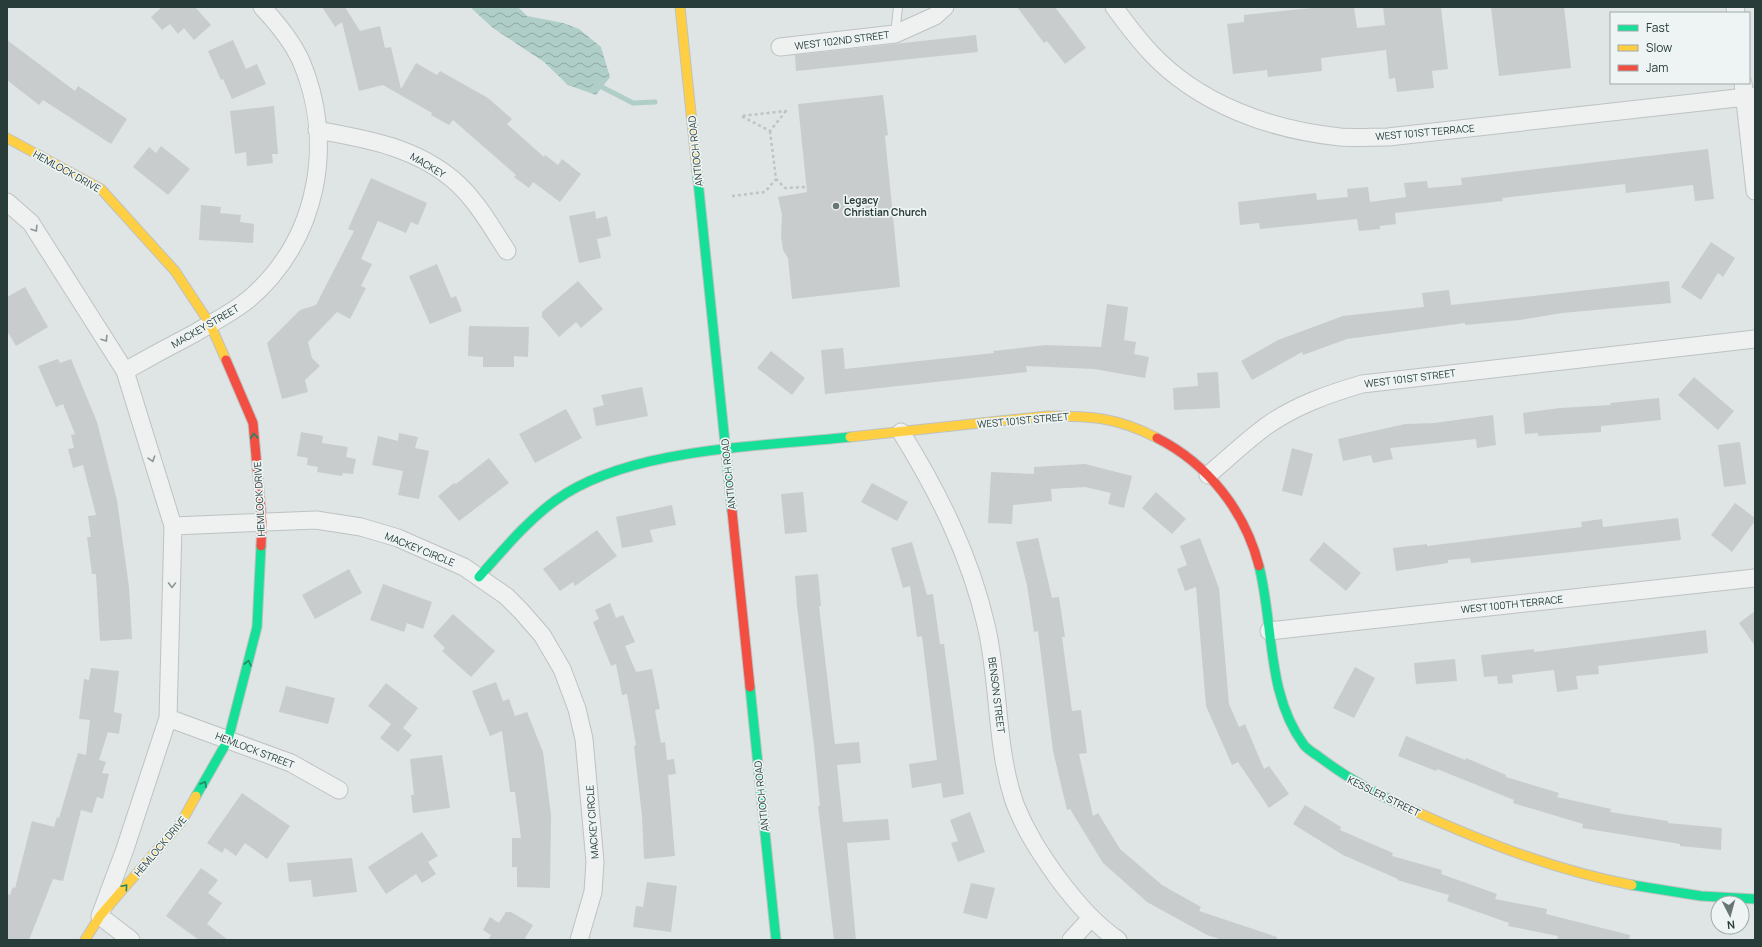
<svg xmlns="http://www.w3.org/2000/svg" width="1762" height="947" font-family="Manrope,sans-serif">
  <defs>
    <pattern id="water-waves" width="16" height="10" patternUnits="userSpaceOnUse"><rect width="16" height="10" fill="#afcec7"/><path d="M0 5q4-4 8 0t8 0" fill="none" stroke="#8ea8a3"/></pattern>
  </defs>
  <rect width="100%" height="100%" fill="#dfe4e4"/>
  <path fill="url(#water-waves)" d="M470,7H518L527,16L563,23L579,29L601,47L610,77L596,95L568,85L544,62L493,28Z"/>
  <g fill="none" stroke-linecap="round" stroke-linejoin="round">
    <path stroke="#afcec7" stroke-width="5" d="M596,84L633,103L655,102"/>
  </g>
  <path fill="#c8cccc" d="M162,7H195L211,25L194,40L184,28L178,34L170,24L162,30L151,17Z
    M322,7H345L360,31L380,26L385,48L391,47L401,89L416,63L437,75L440,71L488,98L512,119L507,124L544,157L545,155L558,165L562,159L581,174L560,202L533,182L529,188L514,177L516,175L453,120L449,125L431,115L432,113L383,85L359,91L342,22L335,27Z
    M1017,7H1055L1086,48L1065,64L1047,41L1044,43Z
    M1321,7H1354L1357,28L1385,25L1383,7H1441L1448,69L1432,71L1434,88L1397,92L1395,78L1389,79L1386,50L1321,58L1322,71L1268,77L1267,70L1233,74L1227,24L1244,22V15Z
    M1491,7H1564L1571,68L1499,76Z
    M976,35L978,52L796,71L795,55Z
    M7,40L75,91L78,86L127,119L111,144L43,100L39,105L7,80Z
    M233,40L246,69L257,64L266,84L232,99L223,79L221,80L208,51Z
    M883,95L888,135L885,136L900,287L792,299L788,258L783,250L781,236L782,215L778,197L807,192L798,104Z
    M274,106L278,154H272L273,163L247,166L246,152L235,154L230,111Z
    M161,146L190,169L168,195L133,167L149,147L156,153Z
    M1708,149L1714,199L1695,201L1693,185L1626,193L1625,184L1502,198L1503,201L1395,213L1396,224L1380,226V229L1359,231L1357,219L1260,229L1259,223L1240,225L1238,202L1316,193L1317,200L1348,197L1347,189L1368,187L1370,202L1406,197L1404,183L1427,181L1428,188L1462,185L1461,178Z
    M371,178L427,203L418,225L411,222L406,233L378,221L361,259L372,264L361,286L366,288L350,319L337,312L308,342L312,358L320,366L305,380L308,392L282,399L267,343L300,310L316,305L354,231L348,229Z
    M201,205L221,207L220,213L241,215L240,222L254,224L253,243L199,240Z
    M595,211L596,219L607,216L611,236L597,239L601,258L579,263L569,216Z
    M1711,242L1735,258L1723,277L1718,273L1701,300L1681,287Z
    M437,264L451,298L456,296L462,311L430,324L409,276Z
    M578,281L603,309L581,328L576,322L559,337L542,317V312Z
    M1669,281L1671,303L1562,313L1520,320L1465,325V323L1347,339L1303,355L1302,352L1252,380L1241,361L1278,340L1343,316L1424,307L1422,293L1449,290L1451,305Z
    M25,287L48,327L16,346L7,331V297Z
    M1107,304L1128,307L1124,340L1136,342L1134,354L1149,357L1145,378L1094,369L1026,366L1027,372L825,394L821,350L843,348L845,369L994,353L993,351L1046,345L1101,347Z
    M469,326L529,327L528,357L514,356V367H483V357L468,356Z
    M771,351L805,378L792,395L757,368Z
    M58,359L60,363L71,359L97,422L117,500L129,587L132,639L100,641L96,574H92L87,537H91L88,516L96,515L83,465L73,468L68,449L74,448L71,435L75,434L63,404L56,407L38,366Z
    M1218,372L1220,408L1174,410L1173,388L1198,386L1197,373Z
    M1694,377L1734,411L1718,430L1678,395Z
    M642,387L648,416L596,426L593,408L604,405L601,395Z
    M1659,398L1661,420L1601,426V432L1538,436V433L1525,434L1523,413L1560,408L1611,405L1610,403Z
    M566,409L582,438L535,463L519,434Z
    M1493,415L1496,445L1477,448L1476,439L1390,448L1393,459L1373,463L1371,455L1343,461L1338,439L1405,424L1434,423Z
    M301,432L323,436L322,443L348,447L346,457L356,459L353,474L343,473L342,476L317,472L318,467L307,465L308,458L297,456Z
    M399,433L418,437L415,448L429,451L419,499L398,495L403,471L372,465L378,436L398,441Z
    M1740,442L1746,484L1724,487L1718,445Z
    M1292,448L1313,454L1302,496L1282,491Z
    M489,458L509,483L459,521L438,496L454,483L456,484Z
    M1085,464L1132,476L1124,508L1108,504L1111,493L1085,487L1051,489L1052,501L1013,505L1012,524L988,523L991,472L1034,474V467Z
    M872,483L908,502L897,521L861,502Z
    M803,492L807,532L785,534L781,494Z
    M1156,492L1186,519L1172,534L1142,508Z
    M1735,503L1755,518V521L1732,552L1711,535Z
    M672,505L676,525L650,530L653,542L622,548L616,517Z
    M1678,518L1681,540L1471,563L1470,558L1448,560V563L1396,571L1393,548L1427,544V546L1582,527L1581,522L1602,519L1603,527Z
    M597,530L617,556L575,586L573,582L560,591L543,569Z
    M1038,538L1052,598L1059,597L1065,637H1062L1072,711L1081,710L1087,753L1079,754L1093,816L1098,813L1120,849L1162,885L1201,907L1199,911L1277,937L1276,940H1222L1207,935L1147,902L1103,863L1070,809L1067,810L1053,751L1038,631L1034,632L1027,585L1016,542Z
    M1200,538L1219,588L1229,704L1239,727L1245,724L1264,769L1269,766L1289,794L1269,808L1238,762L1232,765L1206,706L1196,587L1185,591L1177,569L1187,565L1180,546Z
    M912,542L927,595L933,594L940,644H944L964,794L943,798L941,783L912,788L909,764L937,760L922,636L917,637L910,586L903,588L891,548Z
    M1324,542L1361,573L1346,591L1309,560Z
    M349,569L362,593L315,619L302,595Z
    M818,574L821,606H819L835,744L859,742L861,763L837,765L843,822L888,819L890,840L847,843L856,940H834L818,806H820L814,746L797,606L795,576Z
    M383,584L432,602L423,629L407,623L404,632L370,620Z
    M610,603L616,618L623,615L635,642L625,646L636,672L652,669L660,709L655,710L661,743L665,742L667,760L674,759L676,774L668,775L675,856L644,859L642,816L634,746L636,745L627,694L622,695L616,664L611,666L593,622L599,619L595,610Z
    M1755,611V646L1739,623Z
    M453,614L495,651L471,677L442,651L445,648L433,636Z
    M1706,630L1708,653L1598,666L1599,674L1576,676L1578,689L1557,692L1554,670L1512,675L1513,683L1498,684L1497,676L1484,677L1481,655L1534,649V652Z
    M1455,659L1457,681L1416,684L1414,663Z
    M1355,667L1375,678L1354,718L1333,708Z
    M91,668L119,671L114,712L122,714L119,734L108,732L99,760L106,762L102,773L109,774L103,799L97,797L92,813L81,810L63,881L53,879L29,940H7V894L10,895L13,887L15,888L32,821L54,827L57,817L59,818L78,753L86,755L90,720L79,719L84,679L89,680Z
    M496,682L503,701L509,699L515,716L527,712L543,752L551,815L550,888L517,887V867H512V838H521L515,792H510L502,731L490,736L472,691Z
    M386,683L418,708L403,728L412,735L398,752L380,738L391,724L368,706Z
    M286,686L335,698L328,724L279,712Z
    M1406,736L1465,760L1466,758L1506,775V777L1559,793L1557,797L1611,809L1610,812L1668,821V823L1722,828L1721,850L1680,846V844L1582,828L1583,824L1513,803L1514,800L1437,769L1436,771L1398,756Z
    M442,755L450,808L413,813L411,795H414L410,759Z
    M242,793L290,826L267,859L245,843L236,856L225,848L222,853L207,843Z
    M1305,805L1341,827L1340,830L1393,853L1392,856L1442,870L1441,874L1497,894L1495,899L1547,909L1546,914L1630,935L1629,940H1557L1558,936L1508,926L1509,923L1447,901L1449,895L1397,880L1398,879L1343,855L1293,824Z
    M970,812L985,852L958,862L951,843L958,841L950,820Z
    M422,832L438,856L428,862L436,874L422,883L416,874L386,894L368,867Z
    M352,858L357,892L313,897L311,880L289,882L287,863Z
    M201,868L218,880L208,893L222,903L207,924L228,940H199L166,916Z
    M647,882L677,886L671,932L633,927L636,906L643,907Z
    M971,883L995,888L987,919L963,913Z
    M506,912H511L533,925L524,940H488L491,935L483,930L490,917L499,923Z"/>
  <g fill="none" stroke-linecap="round" stroke-linejoin="round">
    <g stroke="#bdc2c2" stroke-width="10">
      <path id="lane" d="M895,34L898,7"/>
    </g>
    <g stroke="#bdc2c2" stroke-width="19">
      <path id="street" d="M1114,7C1125,22 1137,38 1150,52C1198,104 1271,130 1340,137C1356,138 1372,137 1388,137L1755,96
        M1735,7L1736,13
        M780,47L895,34L935,16L945,7
        M1743,83L1755,191
        M317,130C368,139 419,148 458,184C478,203 492,228 507,251
        M7,202L31,223L125,371L173,526L168,718L125,849L100,916L131,940
        M125,371C148,358 172,345 195,333C213,322 232,313 249,299C318,240 336,143 301,61C292,41 277,23 262,7
        M901,432C938,492 970,555 986,625C1000,683 995,747 1015,804C1026,832 1040,853 1057,877C1074,900 1094,924 1118,940
        M1208,475C1227,459 1245,442 1265,427C1294,406 1328,394 1362,384L1755,339
        M173,526L316,520L361,527L398,538L464,567L506,596L521,611L542,635L562,669L577,709L584,739L595,862L593,892L579,940
        M1269,631L1755,578
        M168,718L291,763L339,790
        M1071,940L1091,918"/>
    </g>
    <g stroke="#bdc2c2" stroke-width="11">
      <path id="fast" d="M697,171L732,511
        M1259,566C1274,625 1266,694 1304,745C1308,750 1314,753 1318,756C1343,775 1368,790 1397,803
        M479,577C503,550 527,521 556,500C630,447 761,447 850,437
        M750,687L776,940
        M196,796L228,740L257,627L261,546
        M1632,885L1701,896L1755,899"/>
    </g>
    <g stroke="#bdc2c2" stroke-width="11">
      <path id="slow" d="M680,7L697,171
        M7,138L101,189L175,271L210,324L226,360
        M850,437L1047,416C1091,416 1117,417 1157,438
        M1397,803C1473,838 1549,869 1632,885
        M85,940L100,916L182,821L196,796"/>
    </g>
    <g stroke="#bdc2c2" stroke-width="11">
      <path id="jam" d="M226,360L253,423L262,522L261,546
        M1157,438C1208,464 1245,511 1259,566
        M732,511L750,687"/>
    </g>
    <path stroke="#bec3c3" stroke-width="2.5" stroke-dasharray="3 3" stroke-linecap="butt" d="M786,111L770,131L741,116Z
      M770,131L776,179L785,188L806,187
      M732,196L765,192L776,179"/>
    <use href="#lane" stroke="#eff1f1" stroke-width="8"/>
    <use href="#street" stroke="#eff1f1" stroke-width="17"/>
    <use href="#fast" stroke="#16e098" stroke-width="9"/>
    <use href="#slow" stroke="#ffcf43" stroke-width="9"/>
    <use href="#jam" stroke="#f24e42" stroke-width="9"/>
  </g>
  <defs><path id="oneway-chevron" d="M-2-3.5L2.5 0L-2 3.5" fill="none" stroke-width="1.6" stroke-linecap="round" stroke-linejoin="round"/></defs>
  <g stroke="#8c9696">
    <use href="#oneway-chevron" transform="translate(35 229) rotate(57)"/>
    <use href="#oneway-chevron" transform="translate(105 339) rotate(57)"/>
    <use href="#oneway-chevron" transform="translate(152 459) rotate(73)"/>
    <use href="#oneway-chevron" transform="translate(172 585) rotate(91)"/>
  </g>
  <g stroke="#208664">
    <use href="#oneway-chevron" transform="translate(254 436) rotate(-95)"/>
    <use href="#oneway-chevron" transform="translate(248 663) rotate(-76)"/>
    <use href="#oneway-chevron" transform="translate(204 784) rotate(-60)"/>
    <use href="#oneway-chevron" transform="translate(125 887) rotate(-49)"/>
  </g>
  <circle fill="#687776" stroke="#edf4f3" stroke-width="1.5" cx="836" cy="206" r="4"/>
  <g text-anchor="middle" dominant-baseline="central" stroke-width="3.5" stroke-linejoin="round" paint-order="stroke">
    <g font-size="10" fill="#283c3a" stroke="#edf4f3">
      <text transform="translate(842 40) rotate(-7)">WEST 102ND STREET</text>
      <text transform="translate(1425 132) rotate(-5)">WEST 101ST TERRACE</text>
      <text transform="translate(695 151) rotate(-96)">ANTIOCH ROAD</text>
      <text transform="translate(428 165) rotate(31)">MACKEY</text>
      <text transform="translate(67 171) rotate(29)">HEMLOCK DRIVE</text>
      <text transform="translate(205 326) rotate(-30)">MACKEY STREET</text>
      <text transform="translate(1410 378) rotate(-7)">WEST 101ST STREET</text>
      <text transform="translate(1023 420) rotate(-5)">WEST 101ST STREET</text>
      <text transform="translate(728 474) rotate(-96)">ANTIOCH ROAD</text>
      <text transform="translate(259 499) rotate(-93)">HEMLOCK DRIVE</text>
      <text transform="translate(420 549) rotate(22)">MACKEY CIRCLE</text>
      <text transform="translate(1512 604) rotate(-6)">WEST 100TH TERRACE</text>
      <text transform="translate(997 695) rotate(83)">BENSON STREET</text>
      <text transform="translate(255 750) rotate(21)">HEMLOCK STREET</text>
      <text transform="translate(761 796) rotate(-96)">ANTIOCH ROAD</text>
      <text transform="translate(1384 796) rotate(26)">KESSLER STREET</text>
      <text transform="translate(592 822) rotate(-94)">MACKEY CIRCLE</text>
      <text transform="translate(160 846) rotate(-50)">HEMLOCK DRIVE</text>
    </g>
    <g font-size="10" font-weight="bold" fill="#283c3a" stroke="#edf4f3" text-anchor="start">
      <text x="844" y="200">Legacy<tspan x="844" dy="12">Christian Church</tspan></text>
    </g>
  </g>
  <rect width="1762" height="947" fill="none" stroke="#283c3a" stroke-width="16"/>
  <rect x="1610" y="12" width="140" height="72" fill="#edf4f3" stroke="#9eaaa9"/>
  <rect x="1618" y="25" width="20" height="6" fill="#16e098" stroke="#9eaaa9"/>
  <text x="1646" y="32" font-size="12" fill="#283c3a">Fast</text>
  <rect x="1618" y="45" width="20" height="6" fill="#ffcf43" stroke="#9eaaa9"/>
  <text x="1646" y="52" font-size="12" fill="#283c3a">Slow</text>
  <rect x="1618" y="65" width="20" height="6" fill="#f24e42" stroke="#9eaaa9"/>
  <text x="1646" y="72" font-size="12" fill="#283c3a">Jam</text>
  <g transform="translate(1730 915) rotate(174)"><circle r="19" fill="#edf4f3" stroke="#9eaaa9"/>
  <path d="M0-3L7 15L0 10L-7 15Z" fill="#687776"/>
  <text y="-6" font-size="11" font-weight="bold" text-anchor="middle" fill="#283c3a">N</text>
  </g>
</svg>
